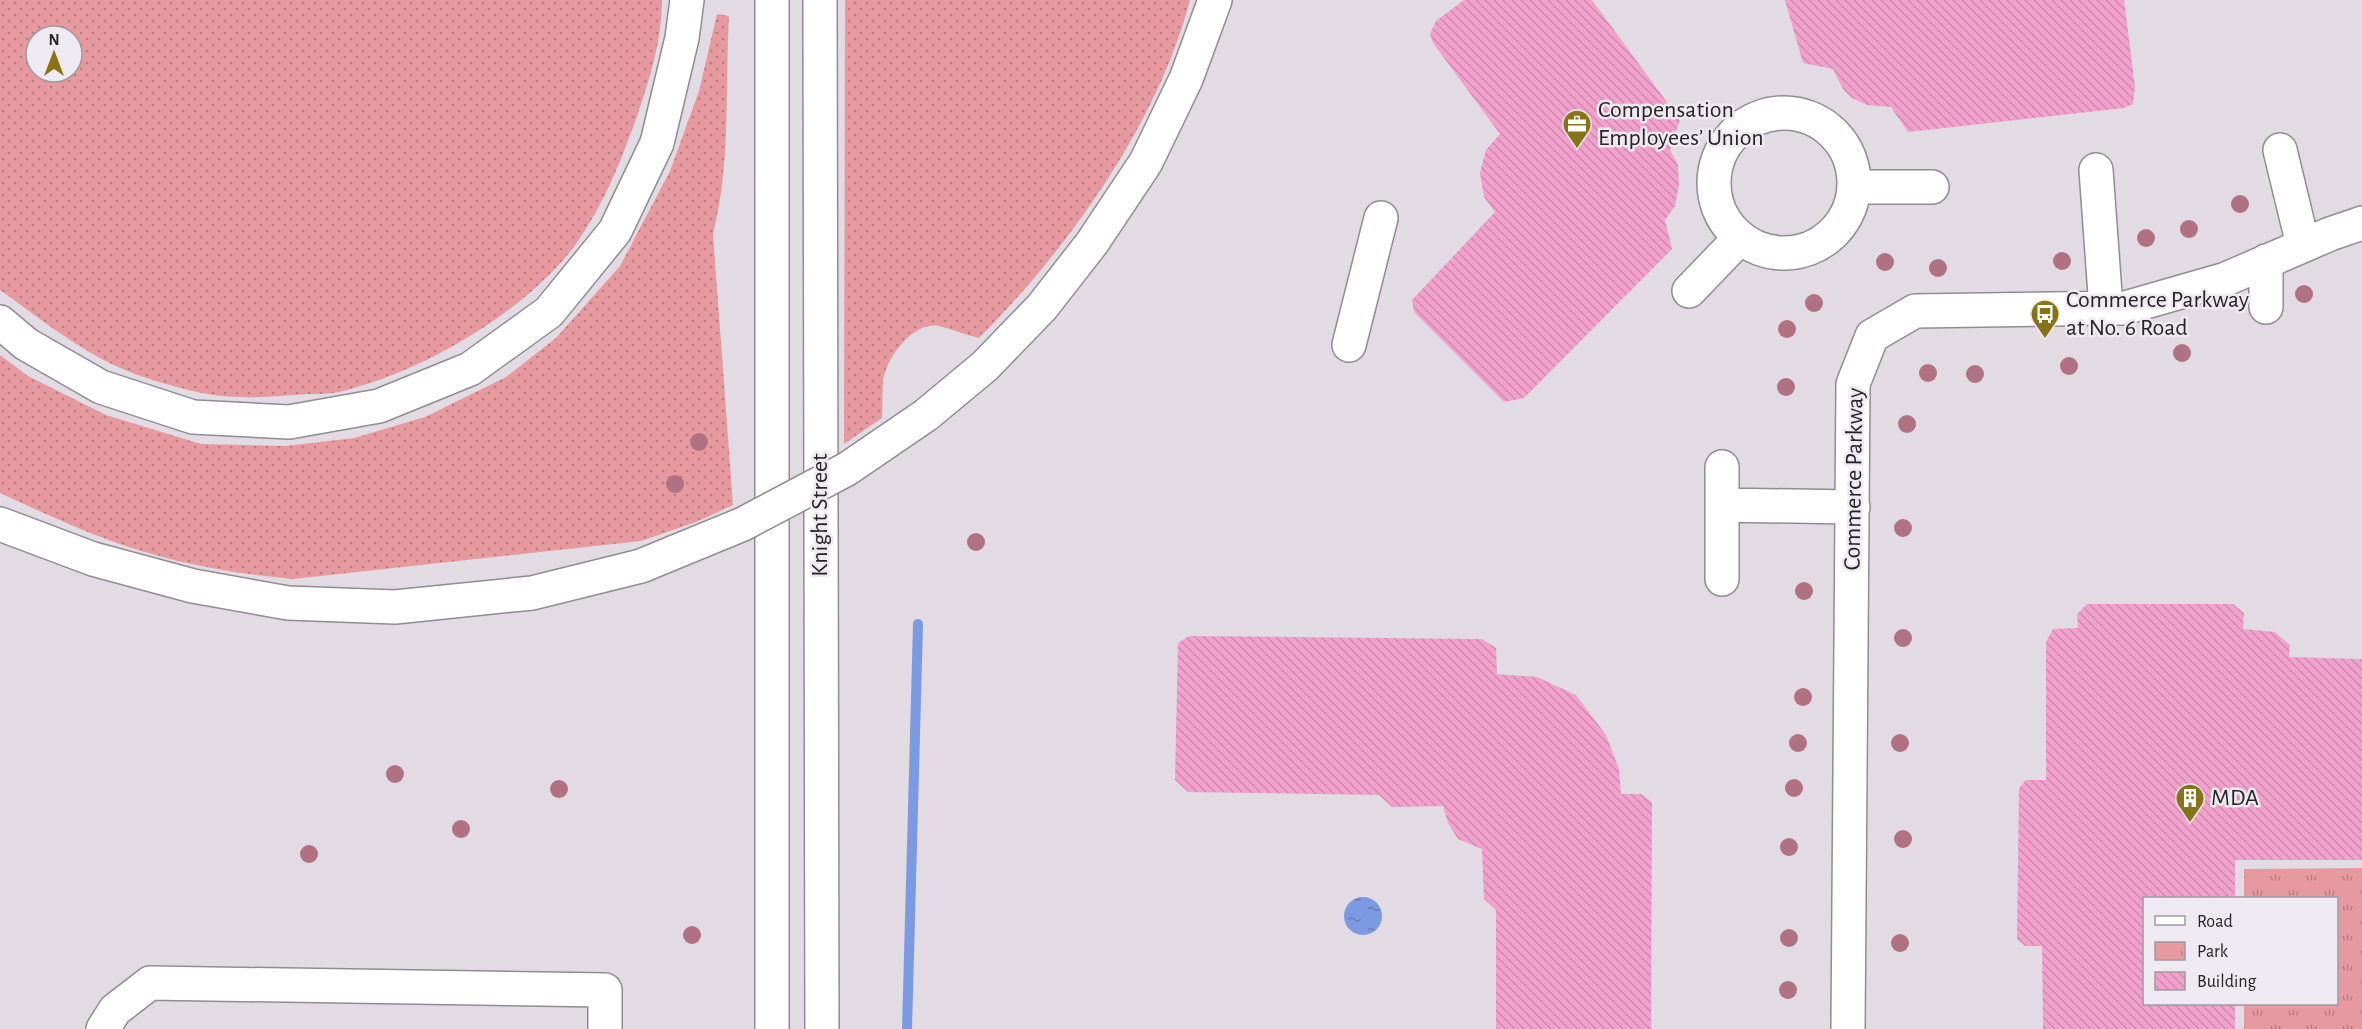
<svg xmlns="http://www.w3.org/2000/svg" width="2362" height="1029" font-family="'Alegreya Sans',sans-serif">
  <defs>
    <pattern id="grass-dots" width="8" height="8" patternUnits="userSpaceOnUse" patternTransform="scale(1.5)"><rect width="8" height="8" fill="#e799a0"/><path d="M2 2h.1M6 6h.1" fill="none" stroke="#bb7d82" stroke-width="1.8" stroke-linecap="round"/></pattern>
    <pattern id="park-tufts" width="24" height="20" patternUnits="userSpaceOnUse" patternTransform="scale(1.5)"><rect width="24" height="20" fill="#e799a0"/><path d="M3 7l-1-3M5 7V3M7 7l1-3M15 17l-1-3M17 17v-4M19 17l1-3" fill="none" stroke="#bb7d82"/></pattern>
    <pattern id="water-ripples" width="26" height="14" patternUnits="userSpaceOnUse" patternTransform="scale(1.5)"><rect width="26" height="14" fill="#7c9ae1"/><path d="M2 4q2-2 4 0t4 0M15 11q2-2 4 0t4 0" fill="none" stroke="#657db6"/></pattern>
    <pattern id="building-back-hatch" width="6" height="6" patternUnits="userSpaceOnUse" patternTransform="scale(1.5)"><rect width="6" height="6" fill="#f2a1cc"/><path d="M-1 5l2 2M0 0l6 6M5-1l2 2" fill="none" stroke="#cf8aaf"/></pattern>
  </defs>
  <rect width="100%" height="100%" fill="#e2dbe3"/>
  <path fill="url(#grass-dots)" fill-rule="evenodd" d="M0,0H662C662,40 650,78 637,116C622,159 603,206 576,244C526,312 421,373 339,392C329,394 317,394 307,394C273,397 236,400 202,393C164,385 119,371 86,350C56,332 28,310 0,290ZM36,36H72V72H36Z
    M845,0H1190C1158,123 1068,249 979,338C965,335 952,329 939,326C913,321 886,358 883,381C882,393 883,406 882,418L844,444Z
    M717,14L729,16C725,88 731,164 713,234L733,505L696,522L641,541L293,579C233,574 170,562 114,542C75,528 37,510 0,493V355L28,376L106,415L201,444L285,446L354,438L425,417L506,377L556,338L620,266L670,171L699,91Z"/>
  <path fill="url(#park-tufts)" d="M2362,868V1029H2244V1004H2336V898H2244V869Z"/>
  <path fill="url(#water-ripples)" d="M1344 916a19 19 0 1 1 38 0a19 19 0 1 1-38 0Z"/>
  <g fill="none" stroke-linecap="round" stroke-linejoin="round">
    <path stroke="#7c9ae1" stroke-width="10" d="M907,1029L918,624"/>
  </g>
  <path fill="url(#building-back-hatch)" d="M1464,0H1592L1680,120L1670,150L1678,165L1679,185L1675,206L1665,220L1672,249L1524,398L1504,402L1414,312L1412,300L1495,212L1484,197L1480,173L1486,150L1500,134L1433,43L1430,34L1436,21Z
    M1785,0H2124L2135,87L2133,104L2124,108L1908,132L1891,107L1867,105L1852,98L1843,89L1833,69L1803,63Z
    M2087,604H2233L2244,613L2243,629L2275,632L2290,645L2289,657L2362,659V860H2235V898H2144V1004H2235V1029H2043L2042,946H2025L2017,939L2019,788L2026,780H2046V642L2053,629L2078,628L2077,614Z
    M1189,636L1482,639L1496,648L1497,674L1537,677L1576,695L1606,735L1619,769L1621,794H1641L1652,802L1651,1029H1496V910L1484,899L1482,849L1458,839L1448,823L1443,806L1392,807L1379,795L1188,792L1175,780L1178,643Z"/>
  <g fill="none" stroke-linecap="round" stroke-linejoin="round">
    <g stroke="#918b92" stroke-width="36">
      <path id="minor" d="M1714 183a70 70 0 1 1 140 0a70 70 0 1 1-140 0Z
        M2280,150L2303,245
        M2096,170L2106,308
        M1854,187H1932
        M1689,291L1740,238
        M2266,307V261
        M1349,345L1381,218
        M1722,467V505
        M1722,579V505L1853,507
        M103,1029L115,1010L150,983L605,990V1029
        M1848,1029L1853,384L1872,336L1915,311L2125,308L2226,279L2330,234L2362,223"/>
    </g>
    <g stroke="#918b92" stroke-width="36">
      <path id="highway" d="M772,0V1029
        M820,0L822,1029
        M0,322L26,344L101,387L193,417L289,422L379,406L470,369L549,312L615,231L657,143L682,38L687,0
        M926,415L985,366L1042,307L1092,243L1146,162L1186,79L1215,0
        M0,524L93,559L193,586L288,603L395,607L532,593L641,566"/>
    </g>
    <use href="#minor" stroke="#fff" stroke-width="33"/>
    <use href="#highway" stroke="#fff" stroke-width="33"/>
    <g stroke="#918b92" stroke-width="36" stroke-linecap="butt">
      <path id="highway-bridge" d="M641,566L743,524L847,469L926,415"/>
    </g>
    <use href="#highway-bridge" stroke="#fff" stroke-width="33"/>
  </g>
  <g fill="#b07283">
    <circle cx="2240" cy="204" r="9"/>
    <circle cx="2189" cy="229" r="9"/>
    <circle cx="2146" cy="238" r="9"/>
    <circle cx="2062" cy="261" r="9"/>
    <circle cx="1885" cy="262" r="9"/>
    <circle cx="1938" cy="268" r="9"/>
    <circle cx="2304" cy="294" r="9"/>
    <circle cx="1814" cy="303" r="9"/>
    <circle cx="1787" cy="329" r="9"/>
    <circle cx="2182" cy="353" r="9"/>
    <circle cx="2069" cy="366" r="9"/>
    <circle cx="1928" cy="373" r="9"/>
    <circle cx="1975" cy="374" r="9"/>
    <circle cx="1786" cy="387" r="9"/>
    <circle cx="1907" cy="424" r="9"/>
    <circle cx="699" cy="442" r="9"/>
    <circle cx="675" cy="484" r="9"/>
    <circle cx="1903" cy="528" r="9"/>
    <circle cx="976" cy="542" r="9"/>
    <circle cx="1804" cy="591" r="9"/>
    <circle cx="1903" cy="638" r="9"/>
    <circle cx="1803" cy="697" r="9"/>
    <circle cx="1798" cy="743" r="9"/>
    <circle cx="1900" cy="743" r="9"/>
    <circle cx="395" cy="774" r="9"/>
    <circle cx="1794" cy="788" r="9"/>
    <circle cx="559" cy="789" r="9"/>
    <circle cx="461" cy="829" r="9"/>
    <circle cx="1903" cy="839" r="9"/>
    <circle cx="1789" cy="847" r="9"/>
    <circle cx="309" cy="854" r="9"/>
    <circle cx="692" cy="935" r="9"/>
    <circle cx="1789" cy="938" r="9"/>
    <circle cx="1900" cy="943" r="9"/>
    <circle cx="1788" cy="990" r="9"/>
  </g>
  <defs>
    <g id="office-pin" transform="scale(1.5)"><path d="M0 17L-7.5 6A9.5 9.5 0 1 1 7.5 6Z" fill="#887316" stroke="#efe9f1"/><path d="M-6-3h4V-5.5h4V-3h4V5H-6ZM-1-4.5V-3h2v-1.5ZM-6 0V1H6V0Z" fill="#fff"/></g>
    <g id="bus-pin" transform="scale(1.5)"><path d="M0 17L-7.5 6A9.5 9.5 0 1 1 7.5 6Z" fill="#887316" stroke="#efe9f1"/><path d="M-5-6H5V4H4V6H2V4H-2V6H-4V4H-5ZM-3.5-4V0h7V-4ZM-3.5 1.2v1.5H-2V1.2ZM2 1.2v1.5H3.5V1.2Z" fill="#fff"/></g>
    <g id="building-pin" transform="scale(1.5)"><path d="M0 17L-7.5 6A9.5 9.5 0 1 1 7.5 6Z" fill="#887316" stroke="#efe9f1"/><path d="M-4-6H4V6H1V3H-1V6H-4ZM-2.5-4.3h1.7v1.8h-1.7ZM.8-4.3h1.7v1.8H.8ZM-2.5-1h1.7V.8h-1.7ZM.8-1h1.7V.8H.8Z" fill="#fff"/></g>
  </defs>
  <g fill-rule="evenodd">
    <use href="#office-pin" x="1577" y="124"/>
    <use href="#bus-pin" x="2045" y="314"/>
    <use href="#building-pin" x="2190" y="798"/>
  </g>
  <g text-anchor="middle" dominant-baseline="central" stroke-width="5" stroke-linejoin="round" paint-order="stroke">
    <g font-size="24" fill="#262427" stroke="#efe9f1" text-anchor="start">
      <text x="1598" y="110">Compensation<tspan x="1598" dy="28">Employees’ Union</tspan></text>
      <text x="2066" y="300">Commerce Parkway<tspan x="2066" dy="28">at No. 6 Road</tspan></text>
      <text x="2211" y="798">MDA</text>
    </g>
    <g font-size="24" fill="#262427" stroke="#efe9f1">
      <text transform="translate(1854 479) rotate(-89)">Commerce Parkway</text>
      <text transform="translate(820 515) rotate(-90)">Knight Street</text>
    </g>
  </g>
  <rect x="2143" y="897" width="195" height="108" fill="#efe9f1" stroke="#9f9aa0" stroke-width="1.5"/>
  <rect x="2155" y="916" width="30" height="9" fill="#ffffff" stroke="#9f9aa0" stroke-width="1.5"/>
  <text x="2197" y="927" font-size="18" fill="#262427">Road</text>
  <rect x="2155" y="942" width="30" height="18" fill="url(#park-tufts)" stroke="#9f9aa0" stroke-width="1.5"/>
  <text x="2197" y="957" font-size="18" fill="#262427">Park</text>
  <rect x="2155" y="972" width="30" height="18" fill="url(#building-back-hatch)" stroke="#9f9aa0" stroke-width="1.5"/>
  <text x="2197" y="987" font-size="18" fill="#262427">Building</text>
  <g transform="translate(54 54)"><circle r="28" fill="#efe9f1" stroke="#9f9aa0" stroke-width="1.5"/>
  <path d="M0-4.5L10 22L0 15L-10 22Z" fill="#887316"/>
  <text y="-9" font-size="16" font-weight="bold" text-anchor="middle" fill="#262427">N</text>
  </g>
</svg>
